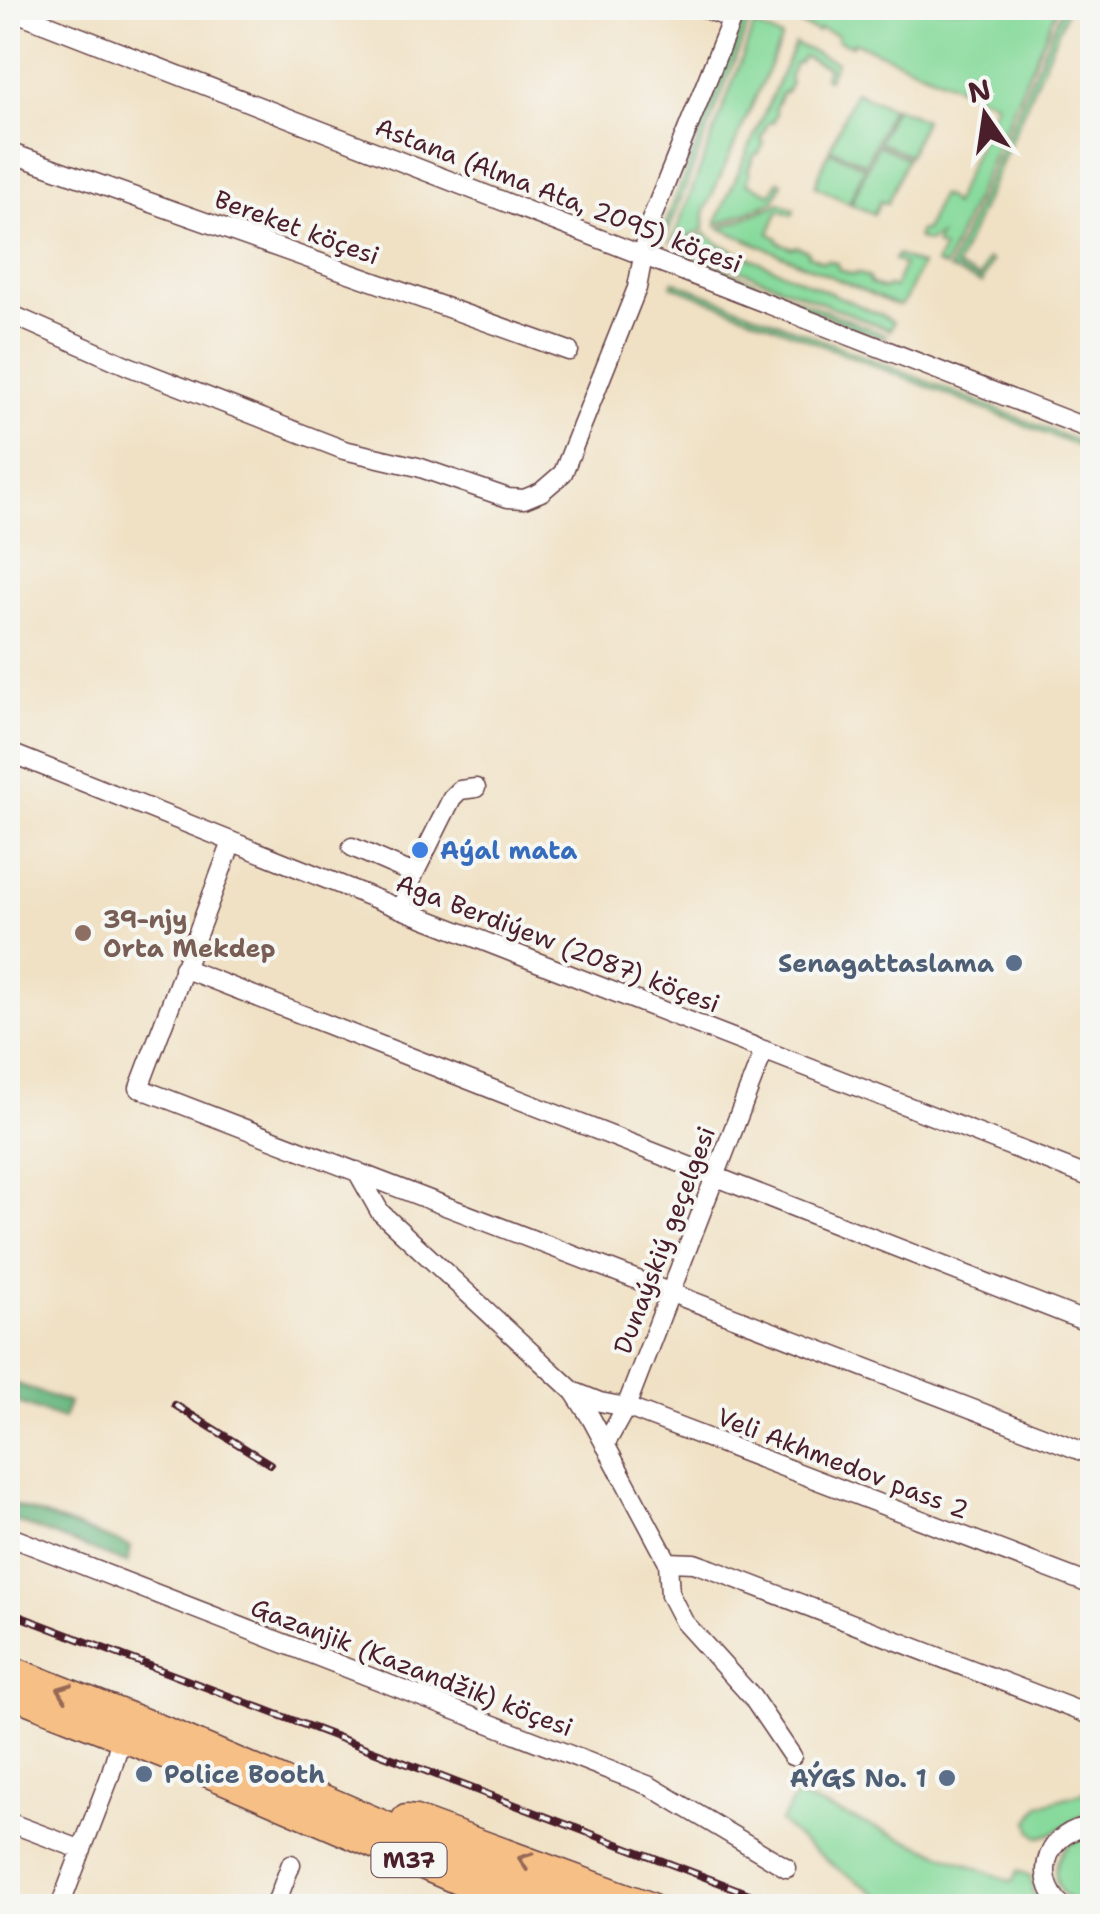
<svg xmlns="http://www.w3.org/2000/svg" width="1100" height="1914" font-family="'Shantell Sans',sans-serif">
  <rect width="100%" height="100%" fill="#f6f6f2"/>
  <filter id="ink" filterUnits="userSpaceOnUse"><feTurbulence type="fractalNoise" baseFrequency=".01" numOctaves="2"/><feDisplacementMap in="SourceGraphic" scale="20" xChannelSelector="R" yChannelSelector="G"/><feConvolveMatrix kernelMatrix="1 2 1 2 8 2 1 2 1" color-interpolation-filters="sRGB"/></filter>
  <filter id="wash" filterUnits="userSpaceOnUse"><feTurbulence type="fractalNoise" baseFrequency=".0048" numOctaves="4" result="noise"/><feDisplacementMap in="SourceGraphic" scale="40" xChannelSelector="R" yChannelSelector="G"/><feGaussianBlur stdDeviation="2.25" result="paint"/><feColorMatrix in="noise" values="0 0 0 0 0 0 0 0 0 0 0 0 0 0 0 0 0 1.4 0 .05"/><feComposite in="paint" operator="in"/></filter>
  <g filter="url(#wash)">
    <rect width="100%" height="100%" fill="#f0e1c4"/>
    <path fill="#87da9b" stroke="#687c63" stroke-width="2.5" d="M761,8H1057L945,267L936,264L943,249L935,245L939,236L927,242L917,238L920,230L925,231L940,195L947,198L953,205L996,103L854,42L852,46L837,40L838,35L820,29L818,32Z
      M1062,8H1068L956,267L980,278L988,259L992,261L982,283L949,269Z
      M746,20H750L665,240L660,238L743,22Z
      M754,26L782,38L704,213V230L672,243Z
      M795,44L836,62L828,79L824,77L828,67L803,56L800,62L795,63L789,78L791,82L786,92L782,93L775,109L777,113L773,122L768,123L761,139L764,143L759,153L754,155L748,170L750,174L747,183L771,194L778,181L782,183L774,201L717,225L718,218Z
      M855,92L891,108L866,164L830,148Z
      M894,107L924,120L909,155L879,142Z
      M878,145L907,158L887,204L880,201L874,214L851,204Z
      M829,151L865,167L849,203L815,186Z
      M780,203L794,210L792,215L779,210L769,233L777,238L778,242L792,248L796,246L808,251V255L824,262L827,260L838,264V269L854,275L857,273L869,278L870,283L884,289L888,286L894,288L904,265L894,260L897,255L921,265L905,300L901,305H896L720,228Z
      M706,234L721,245L883,316L893,322L890,330L677,245Z
      M682,253L886,335L880,338L681,258Z
      M673,281L1092,447V452L671,285Z
      M1092,1790V1809C1077,1818 1054,1836 1038,1837L1032,1831L1029,1821L1040,1805Z
      M796,1796L1012,1882L1018,1871L1030,1876L1033,1892L1040,1906H896L840,1870L800,1840L780,1822Z
      M1092,1836V1906C1043,1906 1044,1841 1092,1836Z"/>
    <path fill="#6dba83" stroke="#5c6c57" stroke-width="2.5" d="M11,1382L69,1403L63,1419L8,1399Z
      M8,1503L131,1547L127,1563L8,1518Z"/>
  </g>
  <g filter="url(#ink)">
    <g fill="none" stroke-linecap="round" stroke-linejoin="round">
      <g stroke="#633c42" stroke-width="21">
        <path id="minor" d="M703,8L732,19
          M8,9L1092,430
          M8,152L569,351
          M8,313L128,366L344,450L418,467L508,498L524,499L541,492L563,473L637,288L649,225L736,8
          M8,752L401,909L1092,1178
          M232,842L139,1088L1092,1455
          M352,847L414,874
          M401,909L414,874L452,798L460,790L476,788
          M183,968L1092,1324
          M357,1171L380,1212L574,1392L591,1418L668,1562L694,1563L711,1569L1092,1716
          M575,1392L600,1402L626,1407L1092,1585
          M605,1445L626,1407L764,1050
          M8,1536L650,1786L787,1868
          M668,1562L670,1595L684,1622L752,1697L792,1756
          M8,1822L82,1850
          M60,1906L109,1779L124,1728
          M275,1906L291,1864
          M1062,1906C1030,1874 1049,1830 1092,1826"/>
      </g>
      <g stroke="#633c42" stroke-width="31">
        <path id="highway" d="M8,1669L170,1733L572,1906
          M8,1692L162,1753L518,1906
          M406,1819L415,1820L649,1906"/>
      </g>
      <use href="#minor" stroke="#fff" stroke-width="18"/>
      <use href="#highway" stroke="#f5bf86" stroke-width="28"/>
      <g stroke="#4a1f2b" stroke-width="8">
        <path id="rail" d="M175,1405L270,1464
          M8,1612L781,1906"/>
      </g>
      <use href="#rail" stroke="#f6f6f2" stroke-width="4" stroke-dasharray="11" stroke-linecap="butt"/>
    </g>
    <defs><path id="oneway-chevron" d="M-2-3.5L2.5 0L-2 3.5" fill="none" stroke-width="1.6" stroke-linecap="round" stroke-linejoin="round" transform="scale(2.5)"/></defs>
    <g stroke="#976754">
      <use href="#oneway-chevron" transform="translate(64 1691) rotate(-159)"/>
      <use href="#oneway-chevron" transform="translate(525 1860) rotate(-160)"/>
    </g>
  </g>
  <circle fill="#3f7fe0" stroke="#f6f6f2" stroke-width="4" cx="420" cy="850" r="10"/>
  <circle fill="#8d6e63" stroke="#f6f6f2" stroke-width="4" cx="83" cy="933" r="10"/>
  <g fill="#5c6f8a" stroke="#f6f6f2" stroke-width="4">
    <circle cx="1014" cy="963" r="10"/>
    <circle cx="144" cy="1774" r="10"/>
    <circle cx="947" cy="1778" r="10"/>
  </g>
  <g text-anchor="middle" dominant-baseline="central" stroke-width="8" stroke-linejoin="round" paint-order="stroke">
    <rect fill="#f6f6f2" stroke="#7e6067" stroke-width="2.5" x="371.5" y="1843" width="75" height="34" rx="8"/>
    <g font-size="22" font-weight="bold" fill="#4a1f2b">
      <text x="409" y="1860">M37</text>
    </g>
    <g font-size="25" fill="#4a1f2b" stroke="#f6f6f2">
      <text transform="translate(559 195) rotate(21)">Astana (Alma Ata, 2095) köçesi</text>
      <text transform="translate(297 227) rotate(20)">Bereket köçesi</text>
      <text transform="translate(558 943) rotate(21)">Aga Berdiýew (2087) köçesi</text>
      <text transform="translate(664 1240) rotate(-69)">Dunaýskiý geçelgesi</text>
      <text transform="translate(843 1463) rotate(21)">Veli Akhmedov pass 2</text>
      <text transform="translate(412 1667) rotate(21)">Gazanjik (Kazandžik) köçesi</text>
    </g>
    <g font-size="25" font-weight="bold" fill="#366cbe" stroke="#f6f6f2" text-anchor="start">
      <text x="440" y="850">Aýal mata</text>
    </g>
    <g font-size="25" font-weight="bold" fill="#785e54" stroke="#f6f6f2" text-anchor="start">
      <text x="103" y="919">39-njy<tspan x="103" dy="29">Orta Mekdep</tspan></text>
    </g>
    <g font-size="25" font-weight="bold" fill="#4e5e75" stroke="#f6f6f2" text-anchor="end">
      <text x="994" y="963">Senagattaslama</text>
      <text x="164" y="1774" text-anchor="start">Police Booth</text>
      <text x="927" y="1778">AÝGS No. 1</text>
    </g>
  </g>
  <rect width="1100" height="1914" fill="none" stroke="#f6f6f2" stroke-width="40"/>
  <g transform="translate(985 115) rotate(347)" stroke="#f6f6f2" stroke-width="8" paint-order="stroke">
  <path d="M0-8L18 38L0 25L-18 38Z" fill="#4a1f2b"/>
  <text y="-15" font-size="28" font-weight="bold" text-anchor="middle" fill="#4a1f2b">N</text>
  </g>
</svg>
